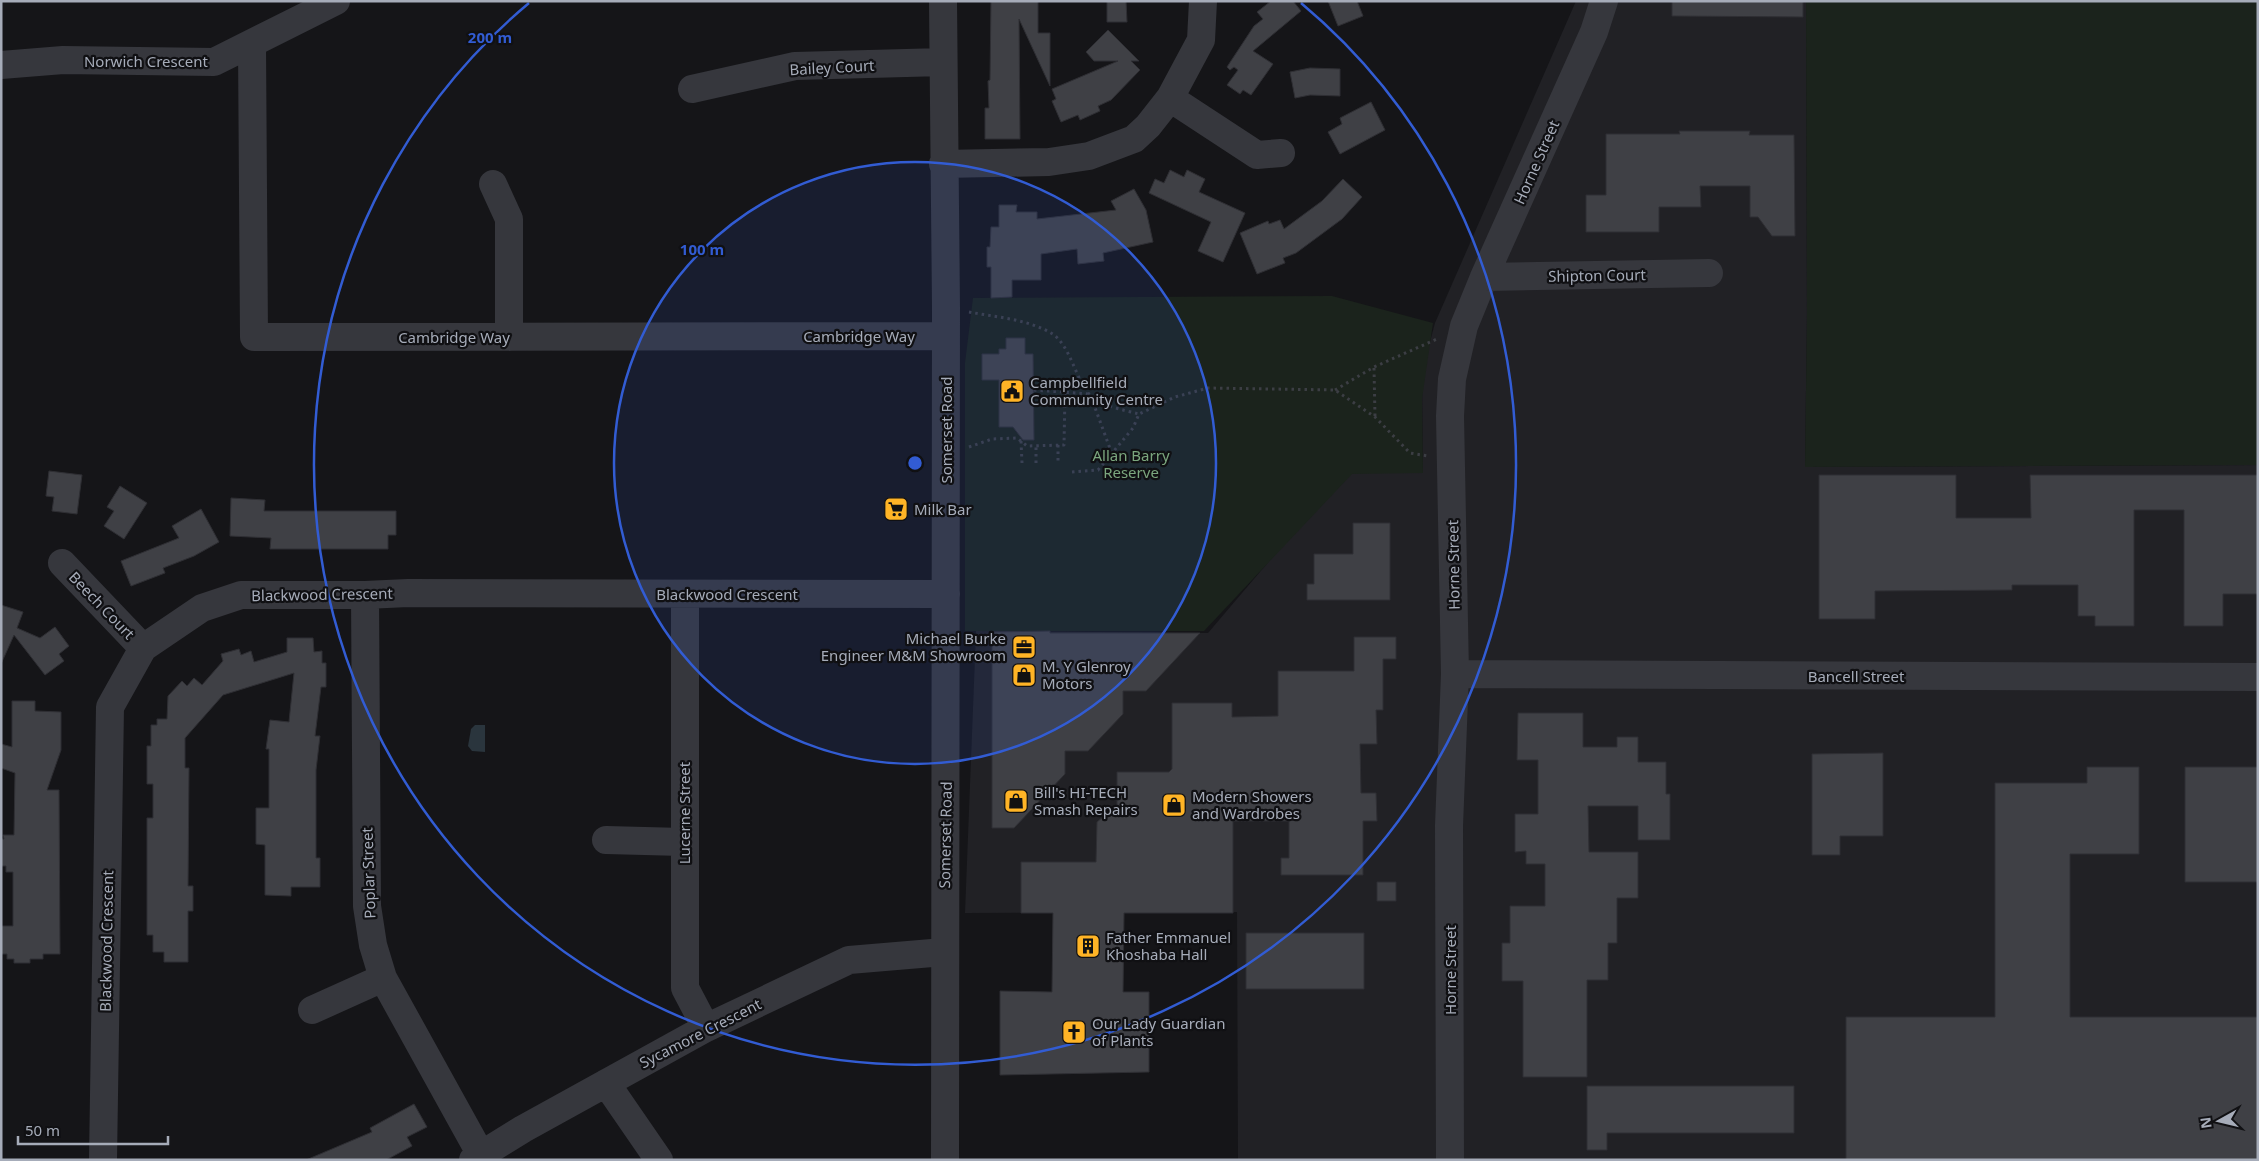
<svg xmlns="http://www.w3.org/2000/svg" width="2259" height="1161" font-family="'Noto Sans',sans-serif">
  <rect width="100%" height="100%" fill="#151518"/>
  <path fill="#212125" d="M1576,1H1806L1807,314L1805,467L2258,465V1160H1238L1237,912L965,913L976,631L1208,633L1350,466L1423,472L1422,384L1426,357L1435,323Z"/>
  <path fill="#1b231c" d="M1806,1H2258V465L1805,467L1807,314Z
    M1332,296L1433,323L1422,399L1423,473L1352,474L1204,631H965V363L973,298Z"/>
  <path fill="#2a353d" d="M475,725H485V752L472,751L468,746L471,729Z"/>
  <path fill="#3f4045" stroke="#2f2f34" d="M991,1H1038V33H1050V86L1019,19L1020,139H985V108H989L988,81L990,80Z
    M1107,1H1126L1127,22H1107Z
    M1271,1H1293L1301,11L1253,51L1273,64L1251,95L1243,90L1240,94L1227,85L1238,70L1234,67L1230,70L1227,67L1254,26L1263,19L1257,12Z
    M1328,1H1357L1363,16L1338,26Z
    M1672,1H1803V17L1672,16Z
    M1108,30L1139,61H1131L1140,70L1111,100L1098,106L1100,111L1080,120L1078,115L1061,122L1052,101L1056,99L1052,89L1118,61H1094L1086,52Z
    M1310,68L1340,69V96L1310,95L1295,98L1290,72Z
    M1371,102L1385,130L1340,154L1328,132L1342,124L1340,118Z
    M1679,131H1750L1749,135H1794L1795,236H1772L1758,217H1750V186H1700L1701,207H1659V232H1586V195H1606V134H1680Z
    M1170,170L1184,177L1187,170L1205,179L1199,192L1245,213L1223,262L1198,251L1211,222L1149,193L1155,179L1164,183Z
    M1343,179L1362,197L1342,219L1296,253L1283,258L1285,263L1257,274L1240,233L1268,221L1269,224L1280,220L1284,229L1322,201Z
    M1134,189L1146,210L1153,242L1103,253L1104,261L1078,264L1077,249L1041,254V280H1012V297L991,298V267H987V247H990L991,227H999V205H1017L1016,212H1037V219L1116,210L1111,201Z
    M1006,338H1025V354H1033L1034,440H1023L1013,427H999V380H982V354H999V349H1006Z
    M49,471L82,475L77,514L52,511L54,497L46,496Z
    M1819,475H1956V518H2031L2030,475H2258V594H2223V626H2184V510H2134V626H2095V616H2078V585H2012V590L1875,591V619H1819Z
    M120,486L147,503L124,539L104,526L114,511L107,507Z
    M231,498L265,500L264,511H396V535H388V549H270L271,538L230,536Z
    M201,509L219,542L194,556L163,568L165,573L131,586L121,561L179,538L172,526Z
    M1353,523H1390V600H1307V584H1314V554H1353Z
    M1,605L23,612L17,628L40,638L55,627L69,646L59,654L64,661L45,675L14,635L1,664Z
    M1050,631V633H1200L1146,691H1123V714L1088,751H1065V774L1014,828H992V632Z
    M1354,637H1396V659H1383V710H1376L1377,744H1360L1361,793H1376L1377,821H1363V875H1281V858H1289V821H1233V913H1124L1123,992H1149V1072L1000,1075V991L1052,992L1053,913H1021V862H1096L1097,822L1117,805V772H1169L1172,769V703H1232V717L1278,716V671H1354Z
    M287,638H313L314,652L322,651V663H326V687H321L315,736H320L316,770V858H320V887H291V896L265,895V845L256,844V808H269V749H266L270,720L289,722L294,673L223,695L185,738V768H189L188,886H193V911H188V962H164V952H153V935H147V818H153V784H147V746H151V725H157V719H167L168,696L182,681L187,686L194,678L202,685L223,661L221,654L239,649L241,655L251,651L254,662L287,652Z
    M12,701H35V711L61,712V750L47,790H59L60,954H43V959H30V963H14V959H7V954H1V926H13V872H6V866H1V839H4L3,835H14L15,773L1,768V744L12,747Z
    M1518,713H1583V747H1617V737H1638V762H1666V794H1670V840H1638V806H1588L1589,852H1638V898H1617V943H1608V980H1587V1077H1523V981H1502V943H1510V906H1545V864H1526V851L1515,852V814H1538V760H1517Z
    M1883,753V836H1840V855H1812V754Z
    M2087,767H2139V854H2070V1017H2258V1160H1846V1017H1995V783H2087Z
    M2185,767H2258V882H2185Z
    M1377,882H1396V901H1377Z
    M1246,933H1364V989H1246Z
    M1587,1086H1794V1133H1607V1150H1587Z
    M414,1104L427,1127L407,1137L412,1146L386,1160H306L372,1132L370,1128Z"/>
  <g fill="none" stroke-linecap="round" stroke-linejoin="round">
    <path stroke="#3c3e44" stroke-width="3" stroke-dasharray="2.5 4" stroke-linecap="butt" d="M969,312C995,317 1027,319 1051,333C1070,344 1075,378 1089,394C1100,406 1124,410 1139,414
      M1374,368L1375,417
      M1034,390L1090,394L1112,454
      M1335,390L1374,367L1437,339
      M1021,441L1022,463
      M1058,445V463
      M969,447L992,439L1017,438L1027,446L1064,445L1065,393
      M1036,463V445
      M1072,472L1098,470L1133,428L1139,414L1175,397L1208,388L1335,390L1375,417L1410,453L1428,456"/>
    <path stroke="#36373d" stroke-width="28" d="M943,1L946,308L945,1160
      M252,45L254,337L946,336
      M1,65L63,60L214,62L336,1
      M692,89L795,66L943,62
      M1170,98L1257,155L1281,153
      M943,164L1049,162L1089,156L1134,139L1148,126L1170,98L1201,40L1203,1
      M493,184L509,219V337
      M1484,277L1709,273
      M62,563L143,648
      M685,594V988L706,1028
      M365,595L367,906L373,945L383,978L481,1155
      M1455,674L2258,677
      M606,840L683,842
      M312,1010L383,978
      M606,1083L659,1160
      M103,1160L110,707L143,648L202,608L241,595H365L408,593L946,594
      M473,1160L523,1129L706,1028L849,960L944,952
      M1450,1160L1449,826L1455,674L1450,416L1452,379L1464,326L1484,277L1594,32L1604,1"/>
  </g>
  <circle cx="915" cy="463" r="301" fill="#325cd3" fill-opacity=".12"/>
  <g fill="none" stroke="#325cd3" stroke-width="2.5">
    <circle cx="915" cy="463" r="301"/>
    <path d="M1301 3A601 601 0 1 1 529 3"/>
  </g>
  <defs>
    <g id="civic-square" transform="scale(1.25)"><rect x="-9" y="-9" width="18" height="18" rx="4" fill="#ffb426" stroke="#101013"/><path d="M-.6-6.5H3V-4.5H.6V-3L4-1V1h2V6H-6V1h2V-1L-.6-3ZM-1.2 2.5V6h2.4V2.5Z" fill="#111"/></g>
    <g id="supermarket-square" transform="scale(1.25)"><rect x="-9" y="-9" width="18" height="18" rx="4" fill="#ffb426" stroke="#101013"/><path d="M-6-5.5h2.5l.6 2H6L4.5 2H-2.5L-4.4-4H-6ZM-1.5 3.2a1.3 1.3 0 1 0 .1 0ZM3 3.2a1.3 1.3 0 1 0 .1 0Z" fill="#111"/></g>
    <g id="office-square" transform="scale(1.25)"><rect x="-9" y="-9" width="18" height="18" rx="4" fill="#ffb426" stroke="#101013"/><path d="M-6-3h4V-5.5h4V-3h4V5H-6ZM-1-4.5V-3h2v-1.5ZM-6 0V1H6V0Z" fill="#111"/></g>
    <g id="shop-square" transform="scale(1.25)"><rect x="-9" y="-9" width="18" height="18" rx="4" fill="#ffb426" stroke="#101013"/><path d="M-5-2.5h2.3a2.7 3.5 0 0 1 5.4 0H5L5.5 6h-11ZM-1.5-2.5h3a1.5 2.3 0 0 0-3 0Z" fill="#111"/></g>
    <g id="building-square" transform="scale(1.25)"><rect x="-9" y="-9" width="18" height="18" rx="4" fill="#ffb426" stroke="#101013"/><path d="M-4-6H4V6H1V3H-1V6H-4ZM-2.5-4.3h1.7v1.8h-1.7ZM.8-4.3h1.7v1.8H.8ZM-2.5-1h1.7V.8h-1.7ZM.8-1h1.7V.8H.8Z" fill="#111"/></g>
    <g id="church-square" transform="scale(1.25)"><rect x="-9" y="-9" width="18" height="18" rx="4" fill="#ffb426" stroke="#101013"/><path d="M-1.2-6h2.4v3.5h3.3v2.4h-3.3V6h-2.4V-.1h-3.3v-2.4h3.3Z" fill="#111"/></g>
  </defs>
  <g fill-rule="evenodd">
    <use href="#civic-square" x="1012" y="391"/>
    <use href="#supermarket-square" x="896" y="509"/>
    <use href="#office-square" x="1024" y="647"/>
    <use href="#shop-square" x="1024" y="675"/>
    <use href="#shop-square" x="1016" y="801"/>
    <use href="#shop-square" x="1174" y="805"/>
    <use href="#building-square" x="1088" y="946"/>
    <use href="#church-square" x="1074" y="1032"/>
  </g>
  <g text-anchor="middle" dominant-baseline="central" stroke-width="4.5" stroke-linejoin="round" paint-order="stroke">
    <g font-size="15" fill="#a6acb9" stroke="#101013">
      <text x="146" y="61">Norwich Crescent</text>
      <text transform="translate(832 67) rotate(-3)">Bailey Court</text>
      <text transform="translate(1536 162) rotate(-66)">Horne Street</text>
      <text transform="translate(1597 275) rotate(-1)">Shipton Court</text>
      <text x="859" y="336">Cambridge Way</text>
      <text x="454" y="337">Cambridge Way</text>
      <text transform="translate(946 430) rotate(-90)">Somerset Road</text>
      <text transform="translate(1453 565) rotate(-91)">Horne Street</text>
      <text transform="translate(322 594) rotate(-1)">Blackwood Crescent</text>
      <text x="727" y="594">Blackwood Crescent</text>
      <text transform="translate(102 605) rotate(46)">Beech Court</text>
      <text x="1856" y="676">Bancell Street</text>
      <text transform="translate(684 813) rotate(-90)">Lucerne Street</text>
      <text transform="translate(945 835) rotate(-89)">Somerset Road</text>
      <text transform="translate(368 873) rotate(-92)">Poplar Street</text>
      <text transform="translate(106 941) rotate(-89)">Blackwood Crescent</text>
      <text transform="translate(1450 970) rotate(-90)">Horne Street</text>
      <text transform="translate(700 1033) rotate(-27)">Sycamore Crescent</text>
    </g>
    <g font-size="15" fill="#a6acb9" stroke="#101013" text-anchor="start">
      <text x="1030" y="382">Campbellfield<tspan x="1030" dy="17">Community Centre</tspan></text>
      <text x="914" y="509">Milk Bar</text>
      <text x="1006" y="638" text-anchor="end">Michael Burke<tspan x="1006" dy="17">Engineer M&amp;M Showroom</tspan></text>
      <text x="1042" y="666">M. Y Glenroy<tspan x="1042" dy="17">Motors</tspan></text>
      <text x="1034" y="792">Bill's HI-TECH<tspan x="1034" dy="17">Smash Repairs</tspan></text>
      <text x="1192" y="796">Modern Showers<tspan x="1192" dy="17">and Wardrobes</tspan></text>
      <text x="1106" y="937">Father Emmanuel<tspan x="1106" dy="17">Khoshaba Hall</tspan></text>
      <text x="1092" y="1023">Our Lady Guardian<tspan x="1092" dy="17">of Plants</tspan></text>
    </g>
    <g font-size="15" fill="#7ba67e" stroke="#101013">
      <text x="1131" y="455">Allan Barry<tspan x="1131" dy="17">Reserve</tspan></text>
    </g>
  </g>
  <circle cx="915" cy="463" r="8" fill="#325cd3" stroke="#101013" stroke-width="2.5"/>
  <g font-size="15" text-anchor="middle" font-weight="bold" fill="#325cd3" stroke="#101013" stroke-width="4.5" stroke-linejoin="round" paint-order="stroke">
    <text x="490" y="43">200 m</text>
    <text x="702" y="255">100 m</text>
  </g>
  <rect width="2259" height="1161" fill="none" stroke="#a6acb9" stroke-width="5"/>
  <g transform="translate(2219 1121) rotate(262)" stroke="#101013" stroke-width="4" paint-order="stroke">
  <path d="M0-4L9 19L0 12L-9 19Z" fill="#a6acb9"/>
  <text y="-8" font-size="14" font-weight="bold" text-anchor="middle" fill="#a6acb9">N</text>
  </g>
  <path d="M18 1136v8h150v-8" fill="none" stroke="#a6acb9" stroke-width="2.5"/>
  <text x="25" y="1136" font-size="15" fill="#a6acb9" stroke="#101013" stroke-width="4" paint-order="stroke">50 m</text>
</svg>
